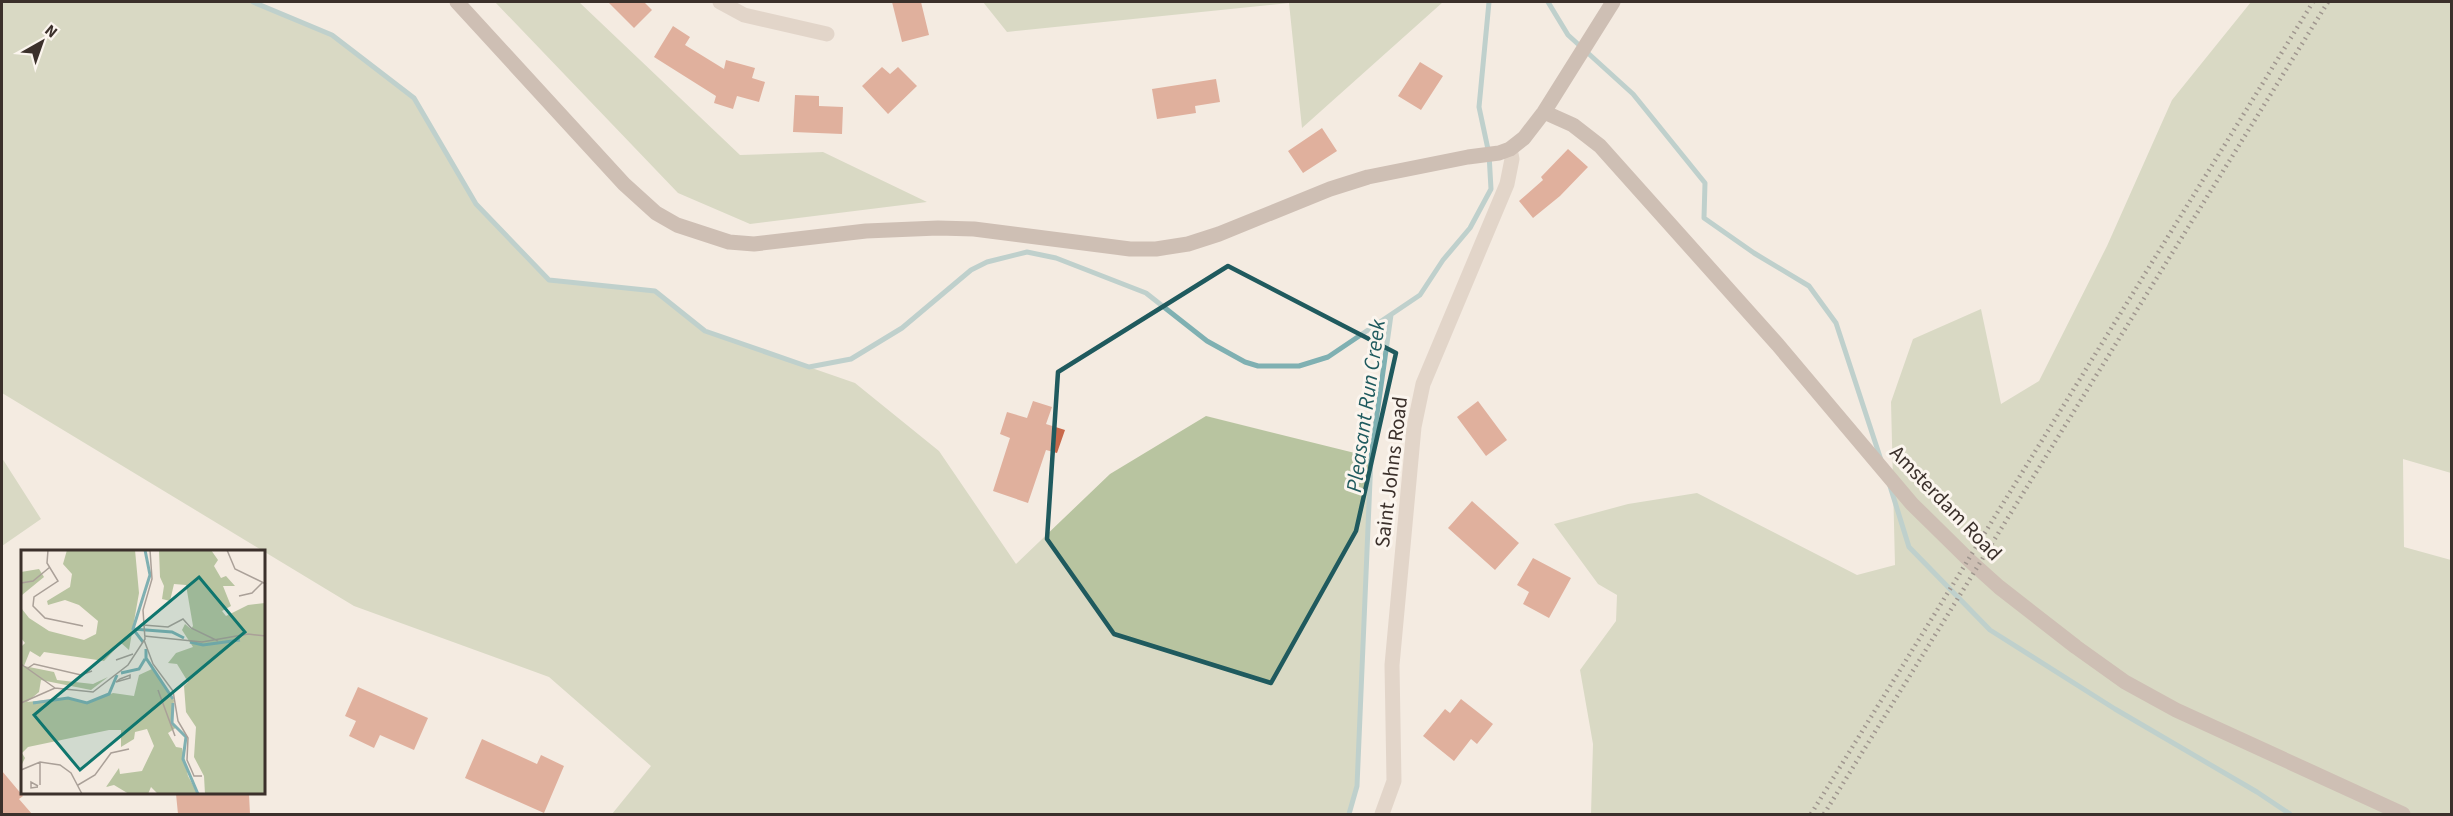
<svg xmlns="http://www.w3.org/2000/svg" width="2453" height="816" font-family="'Source Sans 3',sans-serif">
  <rect width="100%" height="100%" fill="#f4ebe1"/>
  <path fill="#b8c4a0" d="M2,2H253L332,35L414,98L476,204L549,280L655,291L705,331L855,383L939,451L1016,564L1110,474L1206,416L1371,457L1357,786L1349,814H612L651,766L549,677L354,606L2,393Z
    M495,2H579L740,155L823,152L927,202L750,224L678,193Z
    M983,2H1443L1302,128L1289,3L1007,32Z
    M2251,2H2451V473L2403,459L2404,547L2451,560V814H1591L1593,744L1580,670L1616,621L1617,595L1598,584L1554,524L1628,504L1697,493L1857,575L1895,565L1891,402L1913,339L1981,309L2001,404L2039,381L2107,246L2172,100Z
    M2,458L41,519L2,546Z"/>
  <g fill="none" stroke-linecap="round" stroke-linejoin="round">
    <path stroke="#7fb0b2" stroke-width="5" d="M253,2L332,35L414,98L476,204L549,280L655,291L705,331L809,367L851,359L902,328L971,270L987,262L1027,252L1056,258L1146,293L1207,341L1245,362L1258,366H1299L1328,357L1420,295L1443,260L1470,228L1491,189L1489,154L1479,107L1489,2
      M1548,2L1568,35L1633,94L1705,183L1704,218L1754,253L1809,286L1836,323L1881,460
      M1890,486L1909,547L1990,630L2115,709L2257,792L2290,814
      M1349,814L1357,786L1371,457L1391,315"/>
  </g>
  <path fill="#c8694b" d="M608,2H644L652,10L634,28Z
    M892,2H921L929,35L902,42Z
    M673,26L690,37L685,45L724,69L726,60L755,68L752,78L765,82L759,102L737,96L733,109L714,103L716,96L654,57Z
    M1420,62L1443,76L1421,110L1398,96Z
    M882,67L890,74L898,67L917,86L888,114L862,86Z
    M1216,79L1220,102L1195,106L1196,113L1157,119L1152,89Z
    M795,95L819,96V106L843,107L842,134L793,132Z
    M1322,128L1337,151L1303,173L1288,151Z
    M1568,149L1588,167L1560,196L1533,218L1519,201L1543,180L1541,177Z
    M1033,401L1052,407L1046,424L1065,430L1057,453L1046,450L1028,503L993,491L1010,438L1000,434L1007,412L1027,418Z
    M1478,401L1507,440L1486,456L1457,417Z
    M1472,501L1519,543L1495,570L1448,528Z
    M1533,558L1571,578L1549,618L1523,604L1529,592L1517,585Z
    M358,687L428,718L414,750L380,735L374,748L349,736L356,721L345,716Z
    M1461,699L1493,724L1477,744L1471,739L1454,761L1423,736L1445,709L1450,713Z
    M482,739L537,764L541,755L564,766L544,813L465,778Z
    M2,771L23,796L19,799L32,814H2Z
    M176,794H249L250,814H178Z"/>
  <g fill="none" stroke-linecap="round" stroke-linejoin="round">
    <path stroke="#cdbbac" stroke-width="15" d="M720,2L744,15L827,34
      M1382,814L1394,781L1392,665L1414,427L1423,384L1507,184L1512,159L1510,149"/>
    <path stroke="#a18a7d" stroke-width="15" d="M457,2L624,184L656,213L677,225L729,242L754,244L866,231L938,228L974,229L1130,249H1156L1188,244L1219,234L1330,189L1368,177L1468,157L1499,153L1510,149L1524,138L1544,112L1613,2
      M1544,112L1573,125L1600,146L1778,345L1912,504L1969,560L1999,587L2076,647L2125,682L2176,710L2403,814"/>
    <path stroke="#3b302b" stroke-width="4.5" stroke-dasharray="1.5 4.5" stroke-linecap="butt" d="M1811,814L2313,2
      M1824,814L2328,2"/>
  </g>
  <path d="M0 0H2453V816H0ZM1228,266L1396,353L1356,531L1271,683L1114,634L1047,539L1058,372Z" fill="#f4ebe1" fill-opacity=".55" fill-rule="evenodd"/>
  <path fill="none" stroke="#1f5a5e" stroke-width="4.5" stroke-linejoin="round" d="M1228,266L1396,353L1356,531L1271,683L1114,634L1047,539L1058,372Z"/>
  <g text-anchor="middle" dominant-baseline="central" stroke-width="6" stroke-linejoin="round" paint-order="stroke">
    <g font-size="21" fill="#3b302b" stroke="#fbf5ee">
      <text transform="translate(1391 472) rotate(-83)">Saint Johns Road</text>
      <text transform="translate(1946 503) rotate(46)">Amsterdam Road</text>
    </g>
    <g font-size="22" font-style="italic" fill="#1f5a5e" stroke="#fbf5ee">
      <text transform="translate(1366 406) rotate(-82)">Pleasant Run Creek</text>
    </g>
  </g>
  <g transform="translate(21 550)">
    <rect width="244" height="244" fill="#f4ebe1"/>
    <path d="M46,0H114L118,43L108,100L100,93L83,111L23,102L19,107L9,101L3,116L33,122L36,130L72,134L87,127L70,140L20,130L18,142L6,152L47,148L66,153L92,143L113,146L118,125L131,119L153,150L151,173L156,177L147,183L155,197L161,198L167,226L177,244H137L130,237L127,244H108L93,235L85,237L98,218L99,224L121,221L133,196L126,179L114,182L113,189L100,197V180H88L7,197L1,203L4,208L0,216V97L4,93L0,88V22L18,19L23,27L1,45V59L8,68L28,81L63,90L75,84L77,71L58,55L44,50L27,55L26,51L49,37L51,24L42,14ZM138,0H190L197,10L193,16L200,28L205,26L214,36H202L210,56L201,61L205,66L227,55L244,53V244H184L183,226L173,207L175,177L165,162L163,136L167,132L156,114L147,113L155,103L172,97L161,80L164,74L170,79L172,76L165,35L153,34L149,51L141,49L143,36L139,27Z" fill="#b8c4a0"/>
    <path fill="none" stroke="#7fb0b2" stroke-width="3" d="M112,79L151,82L163,88M122,92L112,79L129,25L124,0M169,92L182,95L219,90M125,99V108L152,149M100,123L118,119L124,109M12,153L47,148L66,153L88,144L96,125M152,153L151,173L165,187L162,209L177,244"/>
    <path fill="none" stroke="#aaa098" stroke-width="1.5" d="M27,0L26,13L37,31L13,47L12,56L24,68L62,76M206,0L214,19L245,34M0,33L12,31L29,17M218,46L231,43L242,32M122,75L147,77L162,69L170,78L197,91M123,86L181,92L227,84L245,86M123,90L132,114L152,141L157,171L167,188L166,210L170,219L173,226H181M95,110L112,104M0,114L34,138M7,118L13,114L60,125L71,121M109,125V128L95,132L99,129ZM137,140L154,186M0,153L34,138L72,142L107,115L124,89L122,60L131,29L129,0M19,212V235M0,220L19,212L39,215L50,223L61,244M57,235L74,225L90,203L108,199M17,237L10,238V232L17,236"/>
    <path fill="#0f766e" fill-opacity="0.15" stroke="#0f766e" stroke-width="3" d="M178,27L224,82L59,220L13,165Z"/>
    <rect width="244" height="244" fill="none" stroke="#3b302b" stroke-width="3"/>
  </g>
  <rect width="2453" height="816" fill="none" stroke="#3b302b" stroke-width="6"/>
  <g transform="translate(42 42) rotate(40)" stroke="#fbf5ee" stroke-width="4.5" paint-order="stroke">
  <path d="M0-4.5L10 22L0 15L-10 22Z" fill="#3b302b"/>
  <text y="-9" font-size="16" font-weight="bold" text-anchor="middle" fill="#3b302b">N</text>
  </g>
</svg>
